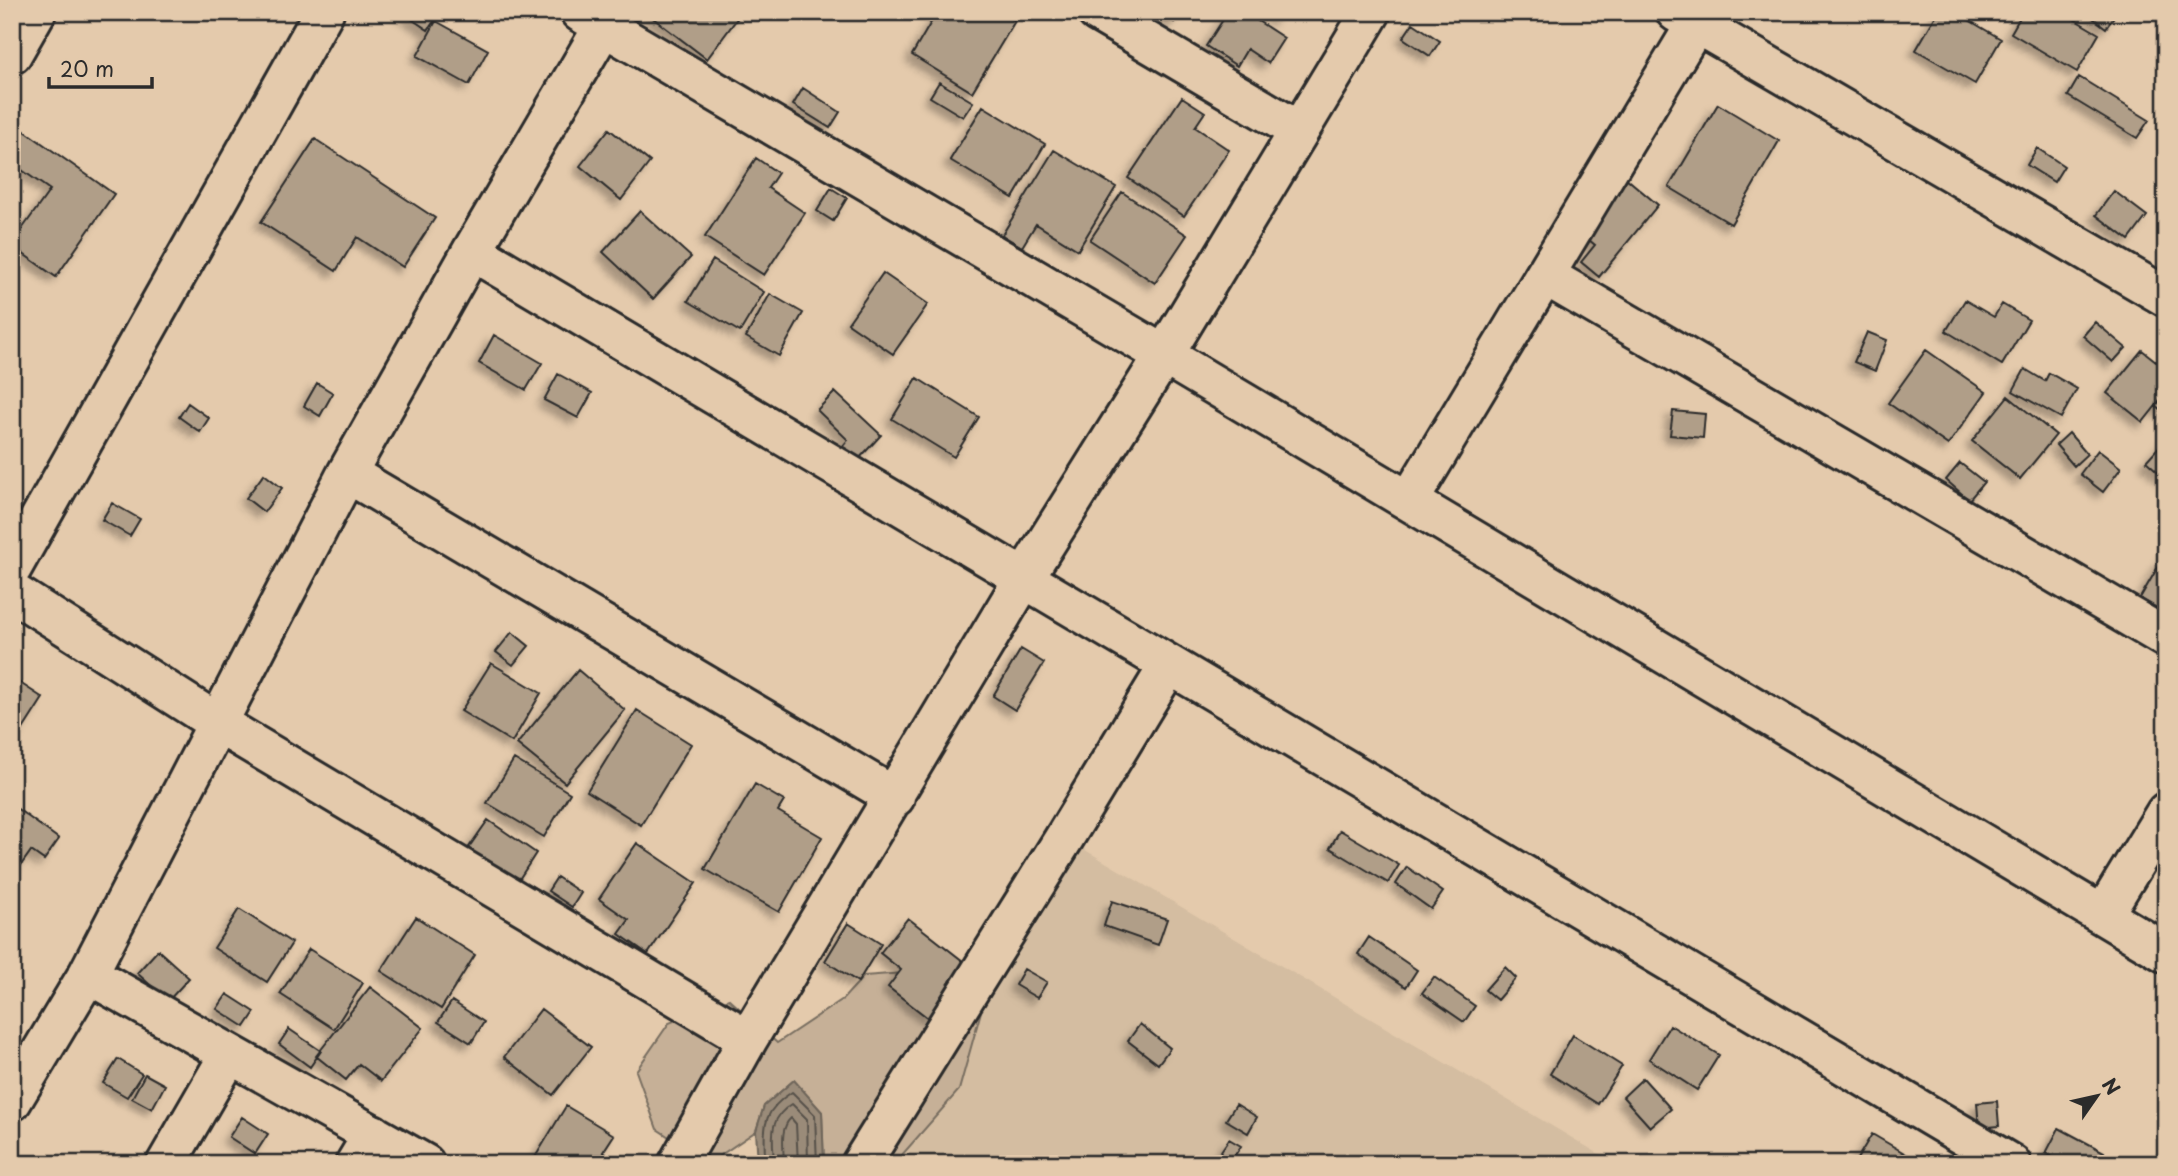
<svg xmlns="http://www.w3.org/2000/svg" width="2178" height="1176" font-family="'Playpen Sans',sans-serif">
  <defs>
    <filter id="shadow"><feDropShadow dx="-6" dy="6" stdDeviation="3.5" flood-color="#0004"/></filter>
  </defs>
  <rect width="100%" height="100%" fill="#e4caac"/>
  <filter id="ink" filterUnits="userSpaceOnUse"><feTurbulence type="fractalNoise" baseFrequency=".0143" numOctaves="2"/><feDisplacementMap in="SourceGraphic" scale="14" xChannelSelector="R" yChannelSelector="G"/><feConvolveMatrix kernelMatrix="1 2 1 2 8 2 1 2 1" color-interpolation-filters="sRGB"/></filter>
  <g filter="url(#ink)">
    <path fill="#d4bda1" d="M1075,844L1616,1164H885Z"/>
    <path fill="#c6b097" stroke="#786e61" stroke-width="2" d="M944,970L982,1008L959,1090L894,1164H824L822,1112L793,1081L764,1106L756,1131L709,1163L657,1129L636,1071L669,1023L729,999L777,1043L843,999L864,976Z"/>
    <path fill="#9a8b79" stroke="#6e655a" stroke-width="2" d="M794,1080L822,1112L824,1164H758L756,1131L764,1106Z"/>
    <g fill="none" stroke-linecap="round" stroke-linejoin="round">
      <path stroke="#57514a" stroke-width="2" d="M765,1164C765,1129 759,1113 792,1092L815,1115L817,1164
        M774,1164C773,1139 767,1119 792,1104L807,1119L808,1164
        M784,1164C784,1149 779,1129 791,1118L796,1124L798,1164"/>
    </g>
    <path fill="#b09e88" stroke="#2b2b2b" stroke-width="2" filter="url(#shadow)" d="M401,12H440L428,30Z
      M645,12H742L707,59Z
      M937,12H1000L1015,21L972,92L912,55Z
      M1160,12H1180L1174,22Z
      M1228,12H1244L1284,38L1268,63L1247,49L1237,66L1206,46Z
      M1268,12H1283L1279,19Z
      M1938,12H1955L2001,39L1975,84L1916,50Z
      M2023,12H2068L2067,15L2099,34L2077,72L2011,33Z
      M2085,12H2117L2106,28Z
      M436,21L488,50L469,85L417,56Z
      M1413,23L1440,41L1430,56L1403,38Z
      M2079,77L2149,120L2137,138L2068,96Z
      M939,82L973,102L963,117L930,97Z
      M803,88L840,112L830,128L793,105Z
      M1182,97L1205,112L1195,127L1229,150L1184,216L1128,178Z
      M1718,104L1779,141L1731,224L1669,187Z
      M983,106L1045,144L1013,198L950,160Z
      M12,122L114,194L56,277L12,246V243L50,190L12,163Z
      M609,129L650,162L621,200L580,166Z
      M315,139L435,218L403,267L357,237L336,271L261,222Z
      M2037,148L2064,166L2054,182L2027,165Z
      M1054,150L1116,187L1078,250L1036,224L1022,247L1002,235Z
      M756,158L778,173L768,188L805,213L764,275L705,237Z
      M1606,161L1658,205L1599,277L1581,262L1595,245L1560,216Z
      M831,188L847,198L833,221L817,211Z
      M2114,191L2147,216L2129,240L2096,215Z
      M1122,192L1187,235L1155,283L1090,240Z
      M640,211L691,257L653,299L603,252Z
      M713,260L764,292L740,332L688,301Z
      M883,273L928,304L893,354L848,323Z
      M770,294L803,313L779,356L746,337Z
      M1965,300L1994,317L2002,304L2029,320L2002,365L1946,331Z
      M2095,322L2126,348L2113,362L2083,336Z
      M1867,332L1887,340L1875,371L1854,362Z
      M494,335L542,363L526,390L479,363Z
      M1926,350L1986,392L1948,445L1888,403Z
      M2142,350L2166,369V393L2143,422L2107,393Z
      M2025,369L2045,381L2049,373L2077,389L2061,418L2013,391Z
      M558,374L592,393L578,418L544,400Z
      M917,378L979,417L954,457L892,419Z
      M317,383L333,393L320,416L304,406Z
      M835,392L881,435L857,461L842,447L848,440L817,410Z
      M2008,396L2056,435L2020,479L1972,441Z
      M2166,396V415L2156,406Z
      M188,403L209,418L200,432L179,417Z
      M1673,411L1705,414L1703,438L1670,435Z
      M2069,433L2087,454L2074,466L2056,445Z
      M2166,439V479L2146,461Z
      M2098,450L2121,468L2103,492L2080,474Z
      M1960,463L1984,482L1969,500L1946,480Z
      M264,474L282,488L264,512L246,498Z
      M112,503L140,519L130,536L102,520Z
      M2166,553V613L2140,598Z
      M512,632L529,646L513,665L496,652Z
      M1021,649L1044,663L1015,710L993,696Z
      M491,663L541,693L512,742L461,711Z
      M578,670L625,710L565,783L517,744Z
      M17,681L43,698L13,745L12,689Z
      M637,710L691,744L641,825L587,791Z
      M514,759L570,793L544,837L487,803Z
      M755,784L784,801L778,811L822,837L779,912L705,869Z
      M12,805L59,839L44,860L31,851L14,875L12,874Z
      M488,820L536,853L516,884L467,850Z
      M1340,830L1399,865L1388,883L1330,848Z
      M637,843L696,883L648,954L619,934L629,920L599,899Z
      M1407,867L1443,892L1431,909L1396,884Z
      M557,877L581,893L572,907L548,891Z
      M1112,901L1167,919L1158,945L1104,926Z
      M239,909L292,943L267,982L214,948Z
      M416,917L475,955L441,1009L381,971Z
      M908,918L968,965L928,1018L888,987L901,970L880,953Z
      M848,923L881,944L858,982L825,961Z
      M1369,937L1417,970L1406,987L1358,954Z
      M309,949L363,983L334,1029L280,994Z
      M158,950L189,978L168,1001L137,973Z
      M1505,967L1516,978L1497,1000L1485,990Z
      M1024,969L1047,982L1037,998L1015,985Z
      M1434,977L1475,1006L1464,1022L1422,993Z
      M370,987L423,1028L381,1081L359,1064L346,1080L316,1056Z
      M227,994L255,1012L245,1027L217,1009Z
      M452,1001L484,1022L471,1043L438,1022Z
      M541,1009L591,1047L553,1095L504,1057Z
      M1140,1024L1170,1048L1158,1064L1128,1041Z
      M1670,1025L1719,1055L1697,1090L1649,1059Z
      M289,1029L321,1051L310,1067L279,1044Z
      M1573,1035L1622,1066L1598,1104L1550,1074Z
      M118,1059L142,1074L127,1097L103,1083Z
      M145,1074L165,1085L152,1109L132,1098Z
      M1643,1078L1671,1109L1650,1127L1623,1097Z
      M1997,1101L1999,1126L1979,1128L1977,1103Z
      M1236,1104L1257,1117L1248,1133L1226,1120Z
      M566,1106L614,1135L603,1152L622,1164H531Z
      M242,1117L268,1134L255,1154L229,1137Z
      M2059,1128L2104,1152L2098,1164H2065L2046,1153Z
      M1872,1134L1923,1164H1865L1857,1159Z
      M1229,1139L1241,1146L1229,1164H1215L1213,1163Z"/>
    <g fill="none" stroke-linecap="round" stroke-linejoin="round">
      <g stroke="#2b2b2b" stroke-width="44">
        <path id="minor" d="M580,12L1164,355L2166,953
          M1097,12L1299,131
          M1676,12L2166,297
          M12,54L36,12
          M472,251L2011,1164
          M1546,276L2166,638
          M347,473L895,797
          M1409,501L1703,12
          M12,568L324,12
          M12,592L219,724L748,1039
          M2103,915L2166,812
          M88,974L425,1164
          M12,1101L88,974L347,473L472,251L612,12
          M166,1164L229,1055
          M355,1164L373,1134
          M678,1164L748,1039L1024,578L1164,355L1371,12
          M861,1164L1063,840L1169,665"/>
      </g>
      <use href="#minor" stroke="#e4caac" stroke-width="38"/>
    </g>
  </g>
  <rect width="2178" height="1176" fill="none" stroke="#e4caac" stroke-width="42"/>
  <rect x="21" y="21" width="2136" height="1134" fill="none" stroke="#2b2b2b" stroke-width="2.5" filter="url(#ink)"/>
  <g transform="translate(2097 1096) rotate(56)" stroke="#e4caac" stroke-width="5" paint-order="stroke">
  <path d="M0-5L12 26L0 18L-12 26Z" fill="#2b2b2b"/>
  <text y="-10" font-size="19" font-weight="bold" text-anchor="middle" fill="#2b2b2b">N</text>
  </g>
  <path d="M49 77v10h103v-10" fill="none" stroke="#2b2b2b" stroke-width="3.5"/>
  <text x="60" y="77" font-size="21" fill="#2b2b2b" stroke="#e4caac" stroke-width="5" paint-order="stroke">20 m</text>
</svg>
